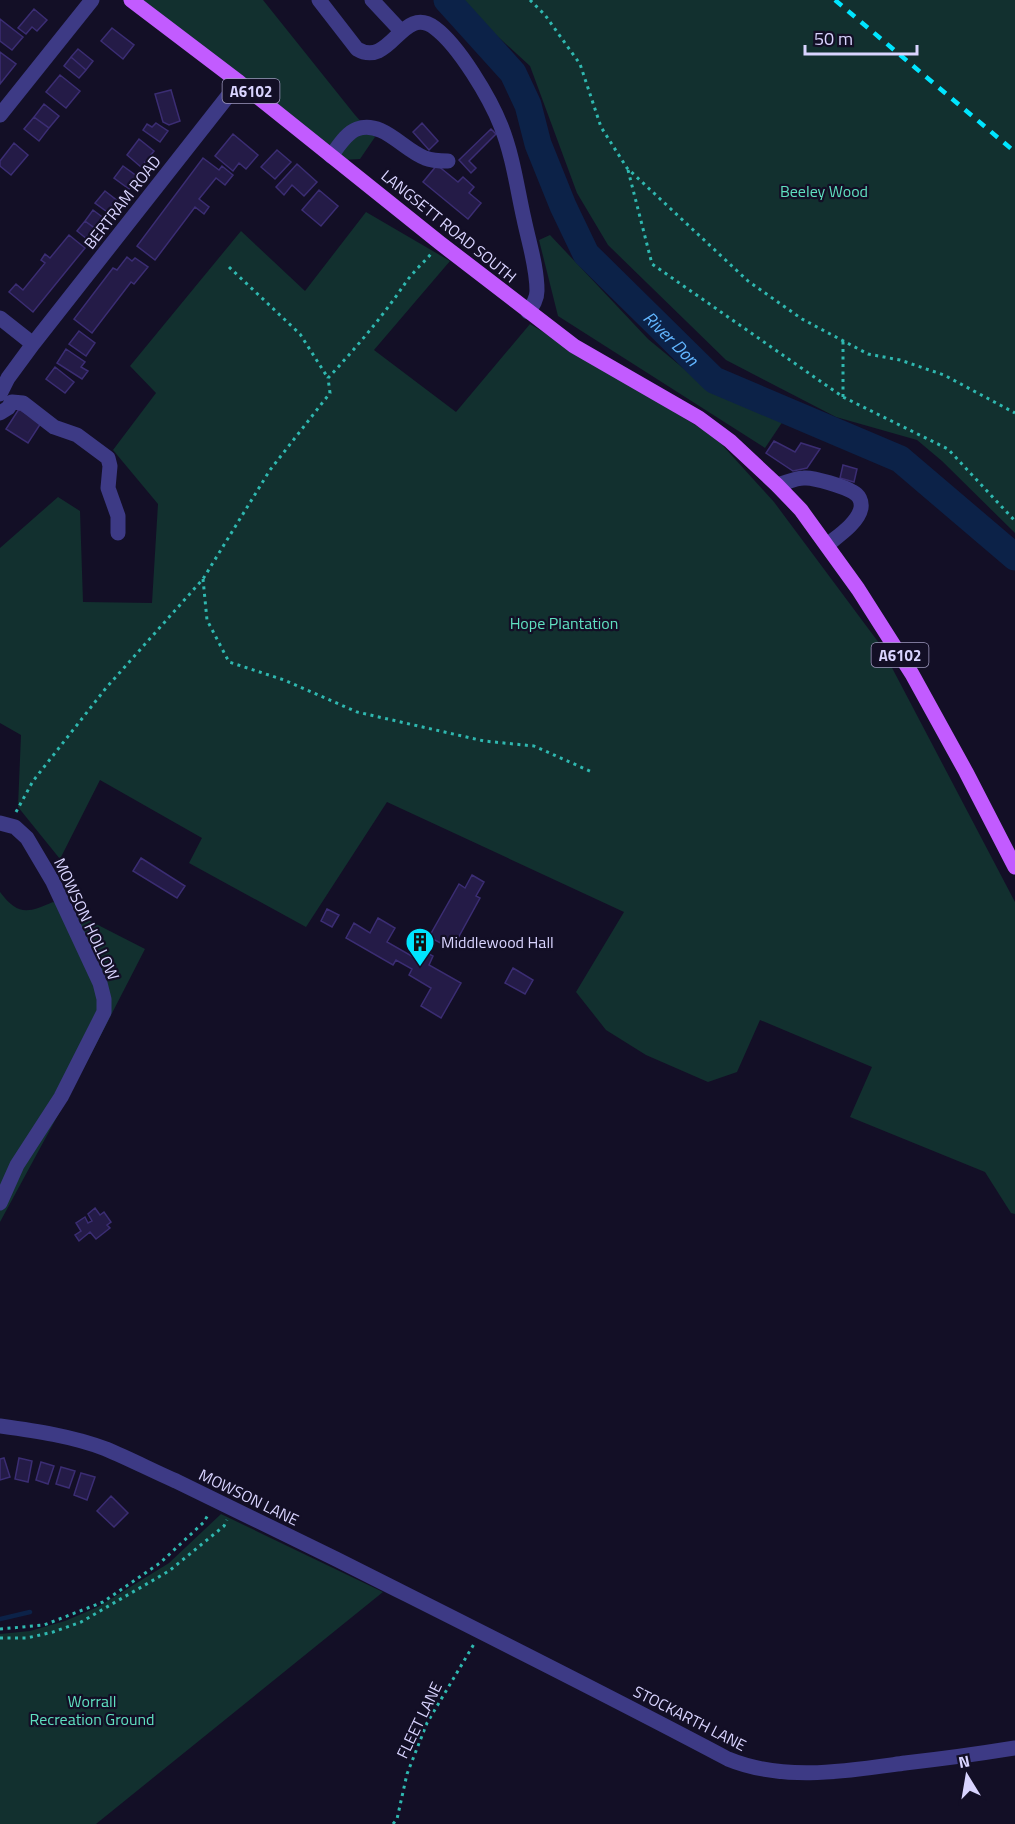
<svg xmlns="http://www.w3.org/2000/svg" width="1015" height="1824" font-family="'Titillium Web',sans-serif">
  <rect width="100%" height="100%" fill="#130f26"/>
  <path fill="#12302f" d="M135,0H263L355,115L375,137L360,159L341,160Z
    M458,0H1015V533L942,461L917,440L836,417L726,360L608,245L577,193L530,66Z
    M366,212L450,261L374,350L456,412L530,324L715,437L774,502L879,643L1015,902V1214L1011,1213L985,1172L850,1117L872,1067L760,1020L737,1072L708,1082L646,1055L606,1030L576,992L624,912L387,802L306,927L189,863L202,838L100,780L60,859L18,807L21,735L0,723V548L58,497L80,511L83,602L152,603L158,504L113,450L156,393L130,366L241,231L305,291Z
    M550,235L648,339L706,387L783,421L765,448L558,316L539,240Z
    M0,892C18,916 28,913 53,902L145,949L90,1056L0,1222Z
    M221,1514L383,1592L96,1824H0V1634L30,1631L65,1621L98,1607L169,1563Z"/>
  <g fill="none" stroke-linecap="round" stroke-linejoin="round">
    <path stroke="#0c2248" stroke-width="4.5" d="M0,1619L30,1612"/>
    <path stroke="#0c2248" stroke-width="27" id="s1" d="M447,0L513,73L528,105L538,144L563,206L586,254L714,380L900,459L1015,557"/>
  </g>
  <path fill="#241b47" stroke="#3b2d73" stroke-width="1.5" d="M34,9L47,20L37,31L32,27L26,34L18,28Z
    M0,19L23,37L12,50L0,41Z
    M112,28L134,45L123,59L101,41Z
    M78,49L93,61L86,70L71,57Z
    M0,52L16,64L0,84Z
    M71,57L86,70L79,78L64,66Z
    M60,75L80,91L66,108L46,92Z
    M171,90L180,121L169,125L163,122L155,94Z
    M44,104L59,116L49,128L34,117Z
    M34,117L49,128L39,141L24,129Z
    M156,123L168,131L160,142L143,130L147,124L152,127Z
    M422,123L438,141L429,150L413,132Z
    M491,129L496,134L469,161L476,168L471,173L459,160Z
    M233,134L258,155L246,169L239,163L233,171L215,156Z
    M139,139L154,151L141,167L127,155Z
    M14,143L28,155L11,175L0,166V161Z
    M277,150L291,162L275,179L261,167Z
    M203,158L219,170L222,166L233,175L225,185L216,178L199,199L209,207L204,214L195,207L155,260L137,246Z
    M297,164L317,182L304,196L292,185L284,195L276,187Z
    M437,165L458,182L463,177L474,187L469,193L481,203L468,219L423,182Z
    M123,166L138,177L129,189L114,178Z
    M319,190L338,206L321,226L302,210Z
    M105,191L119,202L110,214L95,203Z
    M93,210L105,219L96,229L85,221Z
    M85,221L96,229L88,240L77,231Z
    M69,235L85,248L33,312L9,292L16,284L23,290L45,263L41,260L45,254L50,258Z
    M127,257L132,261L135,258L148,267L134,284L131,282L92,333L74,319L113,268L117,270Z
    M79,331L95,343L86,356L69,344Z
    M66,349L85,362L81,367L88,371L82,379L57,363Z
    M55,367L74,382L65,393L46,379Z
    M19,409L41,423L28,443L6,429Z
    M774,441L795,452L801,443L820,449L807,468L793,471L766,453Z
    M843,465L857,469L854,482L840,478Z
    M141,858L185,886L177,898L133,871Z
    M472,875L484,882L476,896L480,898L452,949L429,937L459,884L465,888Z
    M327,909L339,915L332,927L321,921Z
    M378,918L395,928L387,942L415,958L420,949L433,956L429,965L461,983L441,1018L421,1006L431,988L409,975L412,969L396,960L393,965L346,938L354,923L370,933Z
    M513,968L533,980L525,994L505,983Z
    M95,1208L100,1215L104,1212L111,1222L107,1225L110,1228L96,1239L90,1232L79,1241L75,1235L81,1231L76,1223L85,1217L88,1223L92,1221L88,1214Z
    M4,1458L10,1477L0,1480V1459Z
    M19,1458L32,1461L28,1482L15,1479Z
    M41,1462L54,1466L48,1484L36,1480Z
    M61,1467L75,1471L69,1488L56,1484Z
    M81,1473L95,1477L87,1500L74,1495Z
    M111,1496L128,1513L114,1527L97,1511Z"/>
  <g fill="none" stroke-linecap="round" stroke-linejoin="round">
    <path stroke="#2fb8b0" stroke-width="3" stroke-dasharray="3 4.5" stroke-linecap="butt" d="M530,0L545,15L580,64L601,127L627,168L748,281L802,319L868,354L900,360L944,375L1015,413
      M628,170L652,264L843,397L948,449L1015,521
      M229,267L300,334L328,378
      M843,397V341
      M203,579L207,620L229,662L284,680L357,712L484,741L534,746L592,772
      M16,812L33,781L106,688L203,579L270,470L330,393L328,378C356,348 383,316 406,282C413,272 423,263 431,254
      M0,1629L44,1625L103,1602L160,1563L204,1522L209,1513
      M0,1638H27L53,1632L81,1622L169,1571L224,1526L227,1520
      M393,1824L397,1819L407,1774L427,1723L474,1644"/>
    <path stroke="#3d3a85" stroke-width="15" d="M319,0L357,49C391,69 402,3 435,28C459,46 490,98 501,126C513,156 517,188 524,219C529,243 537,267 537,291C537,299 533,305 528,312
      M372,0L401,31
      M0,115L92,0
      M331,156C338,147 346,133 357,129C383,120 403,150 425,158C432,161 440,161 448,161
      M0,318L33,344
      M0,394L8,378L33,344L239,82
      M0,413L8,408L12,402L23,403L54,427L77,435L108,458L110,466L108,488L118,516V533
      M777,485C786,483 795,478 804,478C814,477 845,487 853,492C859,495 862,501 861,508C858,523 838,536 827,545
      M0,823L15,827L27,838L53,882L100,983L104,999V1012L61,1097L17,1165L0,1203
      M0,1426C36,1431 72,1436 106,1449C130,1459 153,1471 176,1481C230,1507 283,1533 336,1559C467,1625 598,1690 728,1759C784,1782 847,1771 905,1763C942,1759 978,1754 1015,1748"/>
    <path stroke="#c25bff" stroke-width="15" d="M131,0L239,82L440,243L574,346L699,418L730,441L777,485L801,510L858,589L912,674L966,772L1015,867"/>
    <path stroke="#00e5ff" stroke-width="4.5" stroke-dasharray="9 8" stroke-linecap="butt" d="M835,0L1015,152"/>
  </g>
  <defs>
    <g id="building-pin" transform="scale(1.5)"><path d="M0 17L-7.5 6A9.5 9.5 0 1 1 7.5 6Z" fill="#00e5ff" stroke="#130f26"/><path d="M-4-6H4V6H1V3H-1V6H-4ZM-2.5-4.3h1.7v1.8h-1.7ZM.8-4.3h1.7v1.8H.8ZM-2.5-1h1.7V.8h-1.7ZM.8-1h1.7V.8H.8Z" fill="#111"/></g>
  </defs>
  <g fill-rule="evenodd">
    <use href="#building-pin" x="420" y="942"/>
  </g>
  <g text-anchor="middle" dominant-baseline="central" stroke-width="4.5" stroke-linejoin="round" paint-order="stroke">
    <g fill="#130f26" stroke="#9e99be" stroke-width="1.5">
      <rect x="222.5" y="79" width="57" height="24" rx="4.5"/>
      <rect x="871.5" y="643" width="57" height="24" rx="4.5"/>
    </g>
    <g font-size="15" font-weight="bold" fill="#d9d4ff">
      <text x="251" y="91">A6102</text>
      <text x="900" y="655">A6102</text>
    </g>
    <g font-size="16" fill="#5fe0c0" stroke="#130f26">
      <text x="824" y="191">Beeley Wood</text>
      <text x="564" y="623">Hope Plantation</text>
      <text x="92" y="1701">Worrall<tspan x="92" dy="18">Recreation Ground</tspan></text>
    </g>
    <g font-size="16" fill="#d9d4ff" stroke="#130f26">
      <text transform="translate(122 202) rotate(-52)">BERTRAM ROAD</text>
      <text transform="translate(449 226) rotate(39)">LANGSETT ROAD SOUTH</text>
      <text transform="translate(87 919) rotate(65)">MOWSON HOLLOW</text>
      <text transform="translate(249 1497) rotate(26)">MOWSON LANE</text>
      <text transform="translate(690 1718) rotate(27)">STOCKARTH LANE</text>
      <text transform="translate(419 1720) rotate(-64)">FLEET LANE</text>
    </g>
    <g font-size="16" fill="#d9d4ff" stroke="#130f26" text-anchor="start">
      <text x="441" y="942">Middlewood Hall</text>
    </g>
    <g font-size="18" font-style="italic" fill="#62b6ff" stroke="#130f26">
      <text stroke="none"><textPath href="#s1" startOffset="414">River Don</textPath></text>
    </g>
  </g>
  <g transform="translate(967 1776) rotate(349)" stroke="#130f26" stroke-width="4.5" paint-order="stroke">
  <path d="M0-4.5L10 22L0 15L-10 22Z" fill="#d9d4ff"/>
  <text y="-9" font-size="16" font-weight="bold" text-anchor="middle" fill="#d9d4ff">N</text>
  </g>
  <path d="M805 45v9h112v-9" fill="none" stroke="#d9d4ff" stroke-width="3"/>
  <text x="814" y="45" font-size="18" fill="#d9d4ff" stroke="#130f26" stroke-width="4.5" paint-order="stroke">50 m</text>
</svg>
